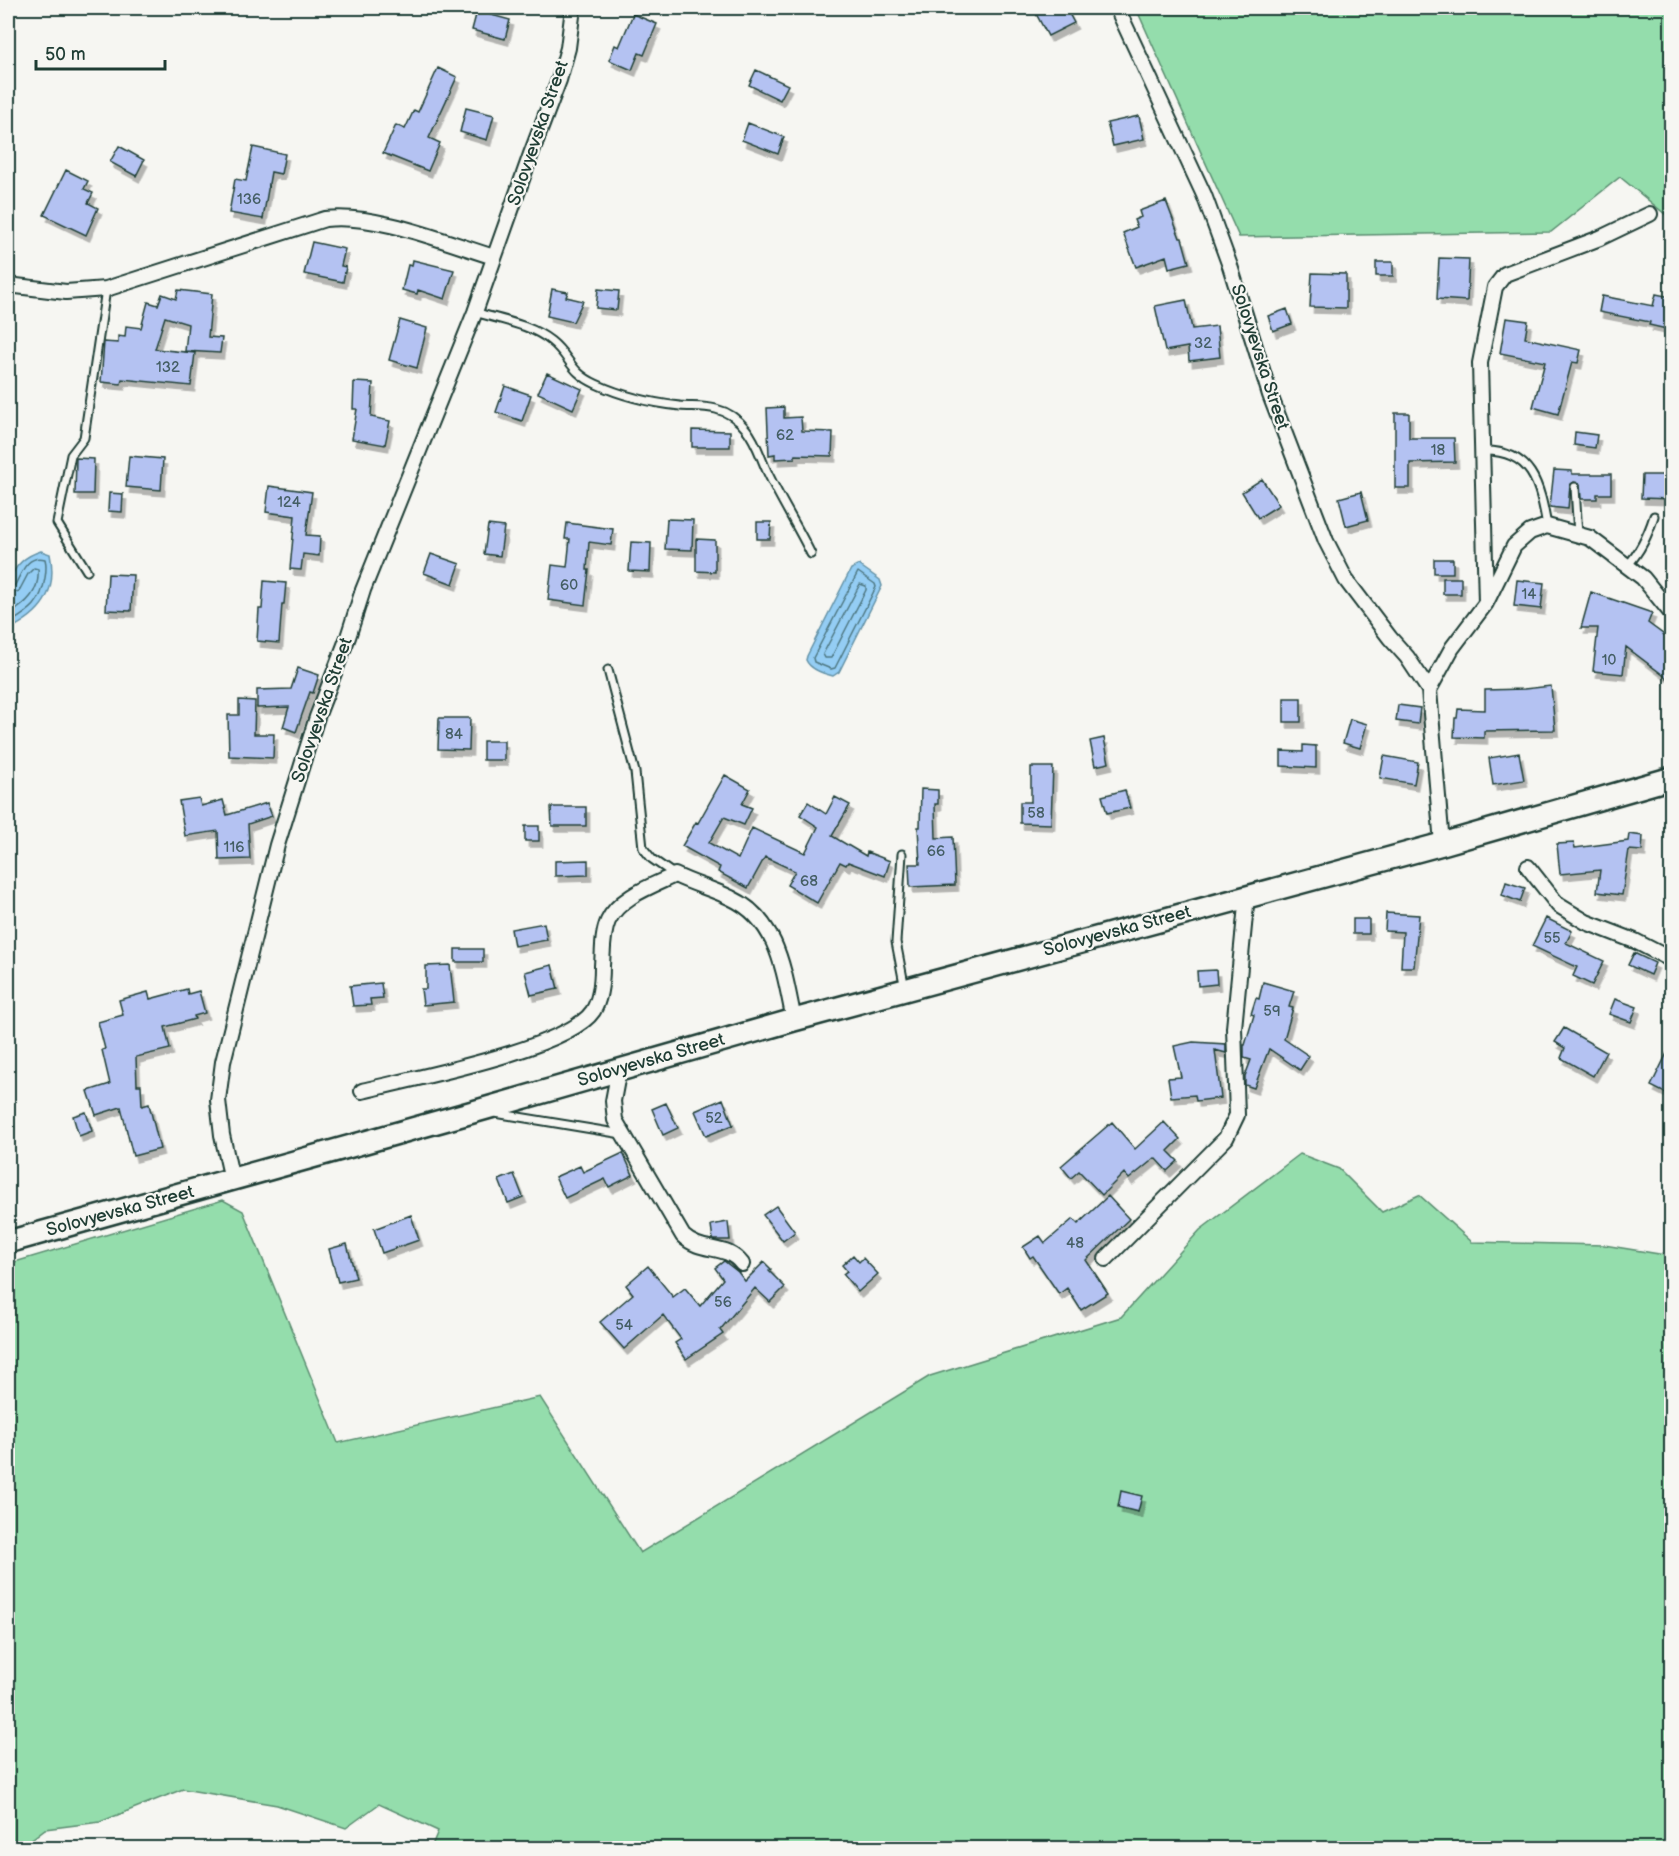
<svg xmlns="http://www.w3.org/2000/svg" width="1679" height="1856" font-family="'Balsamiq Sans',sans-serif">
  <defs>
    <filter id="shadow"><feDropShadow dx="3.5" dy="6" stdDeviation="0" flood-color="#0004"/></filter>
  </defs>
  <rect width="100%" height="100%" fill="#f6f6f2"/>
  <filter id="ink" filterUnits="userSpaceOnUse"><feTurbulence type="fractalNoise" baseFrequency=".0167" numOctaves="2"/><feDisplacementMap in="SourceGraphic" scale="12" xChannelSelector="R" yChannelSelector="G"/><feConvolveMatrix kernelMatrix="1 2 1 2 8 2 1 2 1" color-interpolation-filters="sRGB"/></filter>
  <g filter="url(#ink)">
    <path fill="#94ddac" stroke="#5a8d70" stroke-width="1.5" d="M1136,8H1671V234L1666,215L1620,177L1551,232L1239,237Z
      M1300,1154L1339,1169L1382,1212L1419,1195L1472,1242L1604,1245L1671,1256V1848H431L438,1831L379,1804L346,1828L277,1805L183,1789L100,1822L45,1829L20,1848H8V1264L223,1200L243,1211L338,1443L540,1397L640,1553L930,1376L1121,1317L1200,1230Z"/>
    <path fill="#94cdf4" stroke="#6593a7" stroke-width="1.5" d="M41,551L50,554C58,593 41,614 8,630C7,597 2,563 41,551Z
      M859,565L880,580L882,586L839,672L833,676C824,674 810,669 806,660L807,656L851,569Z"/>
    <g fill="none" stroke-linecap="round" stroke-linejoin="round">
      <path stroke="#4e7781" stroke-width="1.5" d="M858,572L875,584L876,587L835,668L831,669L814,662L813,658Z
        M860,584L866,586V590L831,658H825L823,654Z
        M8,588L15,585C21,574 27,554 45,559C47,566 46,571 45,578C41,605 29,611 8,624
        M8,595L19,591L28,574L34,568L38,569C40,592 26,604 8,615"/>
    </g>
    <path fill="#b4c2f2" stroke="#1f3d34" stroke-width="1.5" filter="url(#shadow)" d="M1033,8H1066L1074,23L1048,36Z
      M477,11L510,20L505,39L472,30Z
      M633,14L657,24L644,55L639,53L632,70L609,60L615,45L619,47Z
      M438,68L457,77L429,138L440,143L428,171L383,153L396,125L405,129L414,110L418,112Z
      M756,70L788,85L780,100L749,85Z
      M466,108L494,115L487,140L460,132Z
      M1139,116L1144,139L1113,146L1107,123Z
      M748,123L784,137L778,154L742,140Z
      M119,146L144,160L136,176L110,162Z
      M253,147L285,154L281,174L271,172L263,219L229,213L235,179L246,181Z
      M66,170L88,181L84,189L93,193L88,203L98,208L86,235L44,215Z
      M1166,201L1180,238H1182L1189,263L1169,268L1166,256L1136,267L1123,233L1137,227L1134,220L1141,217L1139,211Z
      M312,242L345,249L341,266L346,267L343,282L304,274Z
      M1439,258L1469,259L1467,301L1437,299Z
      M413,260L454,270L445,299L418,290L417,294L402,290L408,265L412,266Z
      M1376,262H1393V276H1376Z
      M1312,273L1346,274V308L1310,307Z
      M552,289L568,292L566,297L583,301L573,322L547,316Z
      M598,289L619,291L617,310L596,308Z
      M178,290L212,294L208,337L222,338L220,353L185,351L188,324L165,317L155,349L195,353L191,386L122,379L121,384L101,382L104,342L118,343V336L125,337L126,326L141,328L148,302L158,305L162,294L176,299Z
      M1656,294L1671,297V330L1649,325L1650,322L1599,312L1602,296L1653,306Z
      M1186,300L1192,329L1217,326L1220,357L1189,361L1188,347L1165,351L1155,306Z
      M1287,309L1292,324L1273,331L1268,316Z
      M1506,318L1528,321L1525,338L1581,350L1578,363L1572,362L1558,414L1533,407L1545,362L1500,353Z
      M400,320L427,328L417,368L389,360Z
      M547,373L582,389L573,409L538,393Z
      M354,382L373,383L371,417L390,421L385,445L352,439L357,409H353Z
      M505,386L531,395L522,421L496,412Z
      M784,407V418L801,417L802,431L833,432L832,456L795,455V458L775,459V454L769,455L767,408Z
      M1395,413H1409V438H1454L1455,462L1410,463V488H1395Z
      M692,430L730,431V447H692Z
      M1575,432L1597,435L1595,448L1574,445Z
      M129,456L163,459L161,490L126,487Z
      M76,458L94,459L93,494H75Z
      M1554,470L1572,471V474H1611V494H1597V499H1581L1580,484L1574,482L1570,485L1568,509L1550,507Z
      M1642,475H1671V499L1641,498Z
      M1262,479L1279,505L1258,518L1242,492Z
      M269,486L312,492L306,535L320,536L319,556L303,554L301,570L290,569L295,516L266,512Z
      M1361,492L1368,520L1346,526L1339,498Z
      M109,493L123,494L122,512L108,511Z
      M667,519L693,520L692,550L665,549Z
      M757,522H771L770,539H757Z
      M567,523L613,529L611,545L589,542L587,570H589L585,605L548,600L552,565L567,567L570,539H565Z
      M488,525L504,527L500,556L484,554Z
      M696,539L715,540V572L696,571Z
      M631,542L651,543L650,572L629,571Z
      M431,554L460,564L453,584L424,573Z
      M1434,559H1453V573H1434Z
      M108,574L133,575L131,611L106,610Z
      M1443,578H1461V594H1443Z
      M1517,580L1544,583L1541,609L1514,606Z
      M264,581L286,583L284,604H282L279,643L257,641L259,609H262Z
      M1591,592L1652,613L1648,623L1671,640V681L1626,647L1623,674L1593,671L1598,628H1581Z
      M298,668L319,675L313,693L310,692L296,732L283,727L289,707L257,708V690L291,689Z
      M1551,686L1555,730L1484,731V738L1454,737L1455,718H1457L1458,709L1485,710V690L1524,689Z
      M1284,698H1301V722H1284Z
      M239,700L255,701L254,734H274L273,758L229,756L228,715H239Z
      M1398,705L1420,708L1418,724L1396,721Z
      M439,718H470L469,750L438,749Z
      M1350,719L1367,724L1360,748L1343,743Z
      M1104,738L1109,763L1095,766L1090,741Z
      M483,741H504V760H483Z
      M1303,745L1316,746V768L1281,766V751L1303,752Z
      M1519,753L1524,780L1493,785L1489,758Z
      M1384,756L1418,762L1414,784L1380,778Z
      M1031,767H1053L1051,824L1020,823V802H1031Z
      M725,775L750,789L742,804L752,808L744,825L724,817L709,843L738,859L752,828L805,853L818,827L800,815L808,802L826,814L835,797L850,805L832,836L866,856L867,852L890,861L885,876L848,862L846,865L840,862L817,903L787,885L795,871L765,857L748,888L718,872L720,867L682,846L696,822L698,823Z
      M921,789L938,790V804H935L936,838L953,837L955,885L910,887L909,864H920L918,827H920Z
      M1125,790L1130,808L1107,813L1102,796Z
      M199,798L201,806L223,800L227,815L267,803L272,816L248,824L250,859L219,860L218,831L185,836L179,801Z
      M551,807H586V826H552Z
      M525,826H539V841H525Z
      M1629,834L1643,836L1642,851L1629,850L1622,895L1597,892L1600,870L1560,874L1557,844L1574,843L1575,848L1628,841Z
      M588,860V875L555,876V861Z
      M1506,882L1525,888L1520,902L1502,895Z
      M1386,913L1419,915L1414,967H1401L1403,932L1385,931Z
      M1546,918L1572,931L1566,943L1604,961L1592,985L1573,976L1577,967L1532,946Z
      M1353,919H1369V934H1353Z
      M544,923L547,940L514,946L511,929Z
      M455,949H483V962H455Z
      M1634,953L1655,963L1650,975L1628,965Z
      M450,965L454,1002L423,1005L421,989H426V966Z
      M552,965L558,989L531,995L525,972Z
      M1216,970L1217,984L1198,986L1197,971Z
      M1263,982L1294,991L1289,1007L1293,1008L1284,1039L1309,1056L1300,1070L1269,1049L1254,1088L1245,1085V1076L1251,1060L1244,1058V1045H1245L1254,1015L1251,1014L1256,998L1259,999Z
      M381,983L383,998L370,999L371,1005L353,1006L350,986Z
      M187,989L188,994L199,991L205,1013L194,1016L195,1019L165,1027L170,1049L136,1057L137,1085H141L142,1106L149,1104L160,1149L133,1156L121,1107L96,1115L88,1091L110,1084L102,1050L105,1049L98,1022L123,1015L119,1000L148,992L150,999Z
      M1615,999L1637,1007L1631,1022L1609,1014Z
      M1564,1028L1606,1052L1593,1076L1561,1058L1565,1048L1555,1042Z
      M1193,1042L1226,1044V1053L1215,1050L1221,1098L1196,1101L1195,1095L1171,1097L1168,1078L1181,1077L1174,1046Z
      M1671,1045V1096L1651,1086Z
      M723,1099L733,1125L706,1136L695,1111Z
      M666,1103L678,1128L663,1135L652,1109Z
      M86,1112L92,1131L79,1136L73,1116Z
      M1112,1122L1135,1149L1164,1122L1180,1139L1168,1151L1178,1161L1167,1171L1155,1158L1129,1179L1124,1173L1102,1195L1079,1171L1071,1178L1061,1166Z
      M623,1153L633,1175L609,1187L605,1179L565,1198L555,1177L580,1166L583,1172Z
      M514,1174L523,1197L508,1203L499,1180Z
      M1108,1196L1129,1219L1086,1260L1108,1293L1081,1310L1067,1288L1059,1294L1033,1256L1030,1258L1023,1247L1040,1236L1045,1243L1073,1219L1078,1224Z
      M776,1206L795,1232L783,1241L763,1215Z
      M411,1215L419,1240L382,1253L374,1229Z
      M728,1222L730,1240H713L711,1225Z
      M347,1244L356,1278L338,1282L329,1249Z
      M853,1255L859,1262L863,1258L878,1274L858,1292L843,1274L847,1271L842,1265Z
      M724,1261L738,1272L745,1281L764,1262L771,1269L769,1271L785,1287L770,1302L755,1288L720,1330L723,1334L686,1359L675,1343L681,1339L663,1315L624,1349L600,1322L633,1294L626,1285L648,1266L673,1297L685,1288L700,1306L723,1279L715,1268Z
      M1121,1491L1142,1496L1138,1512L1118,1507Z"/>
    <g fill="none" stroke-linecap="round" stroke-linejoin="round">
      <g stroke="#1f3d34" stroke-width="11">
        <path id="service" d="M475,312C500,320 530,324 551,341C571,357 569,372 596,384C622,396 652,403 680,406C692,407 704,406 716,409C728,412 738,419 746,429C756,441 760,456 766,469C779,498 797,525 811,554
          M1482,451C1532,449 1540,485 1547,526
          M1575,487L1578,535
          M1627,566C1641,551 1648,535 1654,516
          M87,571L57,523L71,455L84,438L106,289
          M608,670L635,772L643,848L652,859L675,875
          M902,854L896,942L905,989
          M495,1113L622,1134"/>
      </g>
      <g stroke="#1f3d34" stroke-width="18">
        <path id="minor" d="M1117,8L1204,195L1230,266L1270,395L1326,541L1346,580L1390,638L1407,657L1429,690L1442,844
          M8,285L66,292L106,289L325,219C376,213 445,242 494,257
          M1487,601L1514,546L1530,532L1547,526L1590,538L1643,578L1672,614
          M1429,690L1452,648L1486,603L1480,363L1495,287L1505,274L1600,238L1650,214
          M1528,867L1558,905L1586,922L1635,941L1672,960
          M619,1069L613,1101L615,1120L683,1236C702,1254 726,1243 742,1264
          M362,1091C410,1079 568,1049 593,1011C601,998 602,981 602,966C603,952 602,935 608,921C619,897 652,886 675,875C693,884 713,889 731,898C779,920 784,974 794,1020
          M232,1180L222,1135L218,1100L223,1062L277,845L317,717L348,637L363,590L475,312L531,154L559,80L568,48L573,8
          M1106,1259L1226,1138L1237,1115L1234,1028L1247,895"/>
      </g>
      <g stroke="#1f3d34" stroke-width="26">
        <path id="primary" d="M8,1242L480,1110L794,1020L1442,844L1672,778"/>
      </g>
      <use href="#service" stroke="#f6f6f2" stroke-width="7"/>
      <use href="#minor" stroke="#f6f6f2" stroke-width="14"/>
      <use href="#primary" stroke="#f6f6f2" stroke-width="21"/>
    </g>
  </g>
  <g text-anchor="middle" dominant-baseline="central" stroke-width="4.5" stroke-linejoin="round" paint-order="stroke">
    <g font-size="15" fill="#445e64">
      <text x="249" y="199">136</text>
      <text x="1203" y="343">32</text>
      <text x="168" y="367">132</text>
      <text x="785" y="435">62</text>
      <text x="1438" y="450">18</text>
      <text x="289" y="502">124</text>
      <text x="569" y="585">60</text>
      <text x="1529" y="594">14</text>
      <text x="1609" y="660">10</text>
      <text x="454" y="734">84</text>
      <text x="1036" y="813">58</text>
      <text x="234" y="847">116</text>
      <text x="936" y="851">66</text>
      <text x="809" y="881">68</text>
      <text x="1552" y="938">55</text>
      <text x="1272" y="1011">59</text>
      <text x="714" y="1118">52</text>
      <text x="1075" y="1243">48</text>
      <text x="723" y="1302">56</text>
      <text x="624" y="1325">54</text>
    </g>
    <g font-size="18" fill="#1f3d34" stroke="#f6f6f2">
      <text transform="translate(538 133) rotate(-71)">Solovyevska Street</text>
      <text transform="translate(1260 357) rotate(72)">Solovyevska Street</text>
      <text transform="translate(322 710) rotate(-71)">Solovyevska Street</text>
      <text transform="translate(1117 931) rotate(-15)">Solovyevska Street</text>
      <text transform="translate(651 1060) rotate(-16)">Solovyevska Street</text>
      <text transform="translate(120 1211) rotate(-15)">Solovyevska Street</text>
    </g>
  </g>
  <rect width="1679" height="1856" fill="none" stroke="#f6f6f2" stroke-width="30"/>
  <rect x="15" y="15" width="1649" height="1826" fill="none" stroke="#1f3d34" stroke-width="2" filter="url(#ink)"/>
  <path d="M36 60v9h129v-9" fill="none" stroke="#1f3d34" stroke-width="3"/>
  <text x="45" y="60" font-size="18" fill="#1f3d34" stroke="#f6f6f2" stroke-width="4.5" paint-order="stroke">50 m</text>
</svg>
